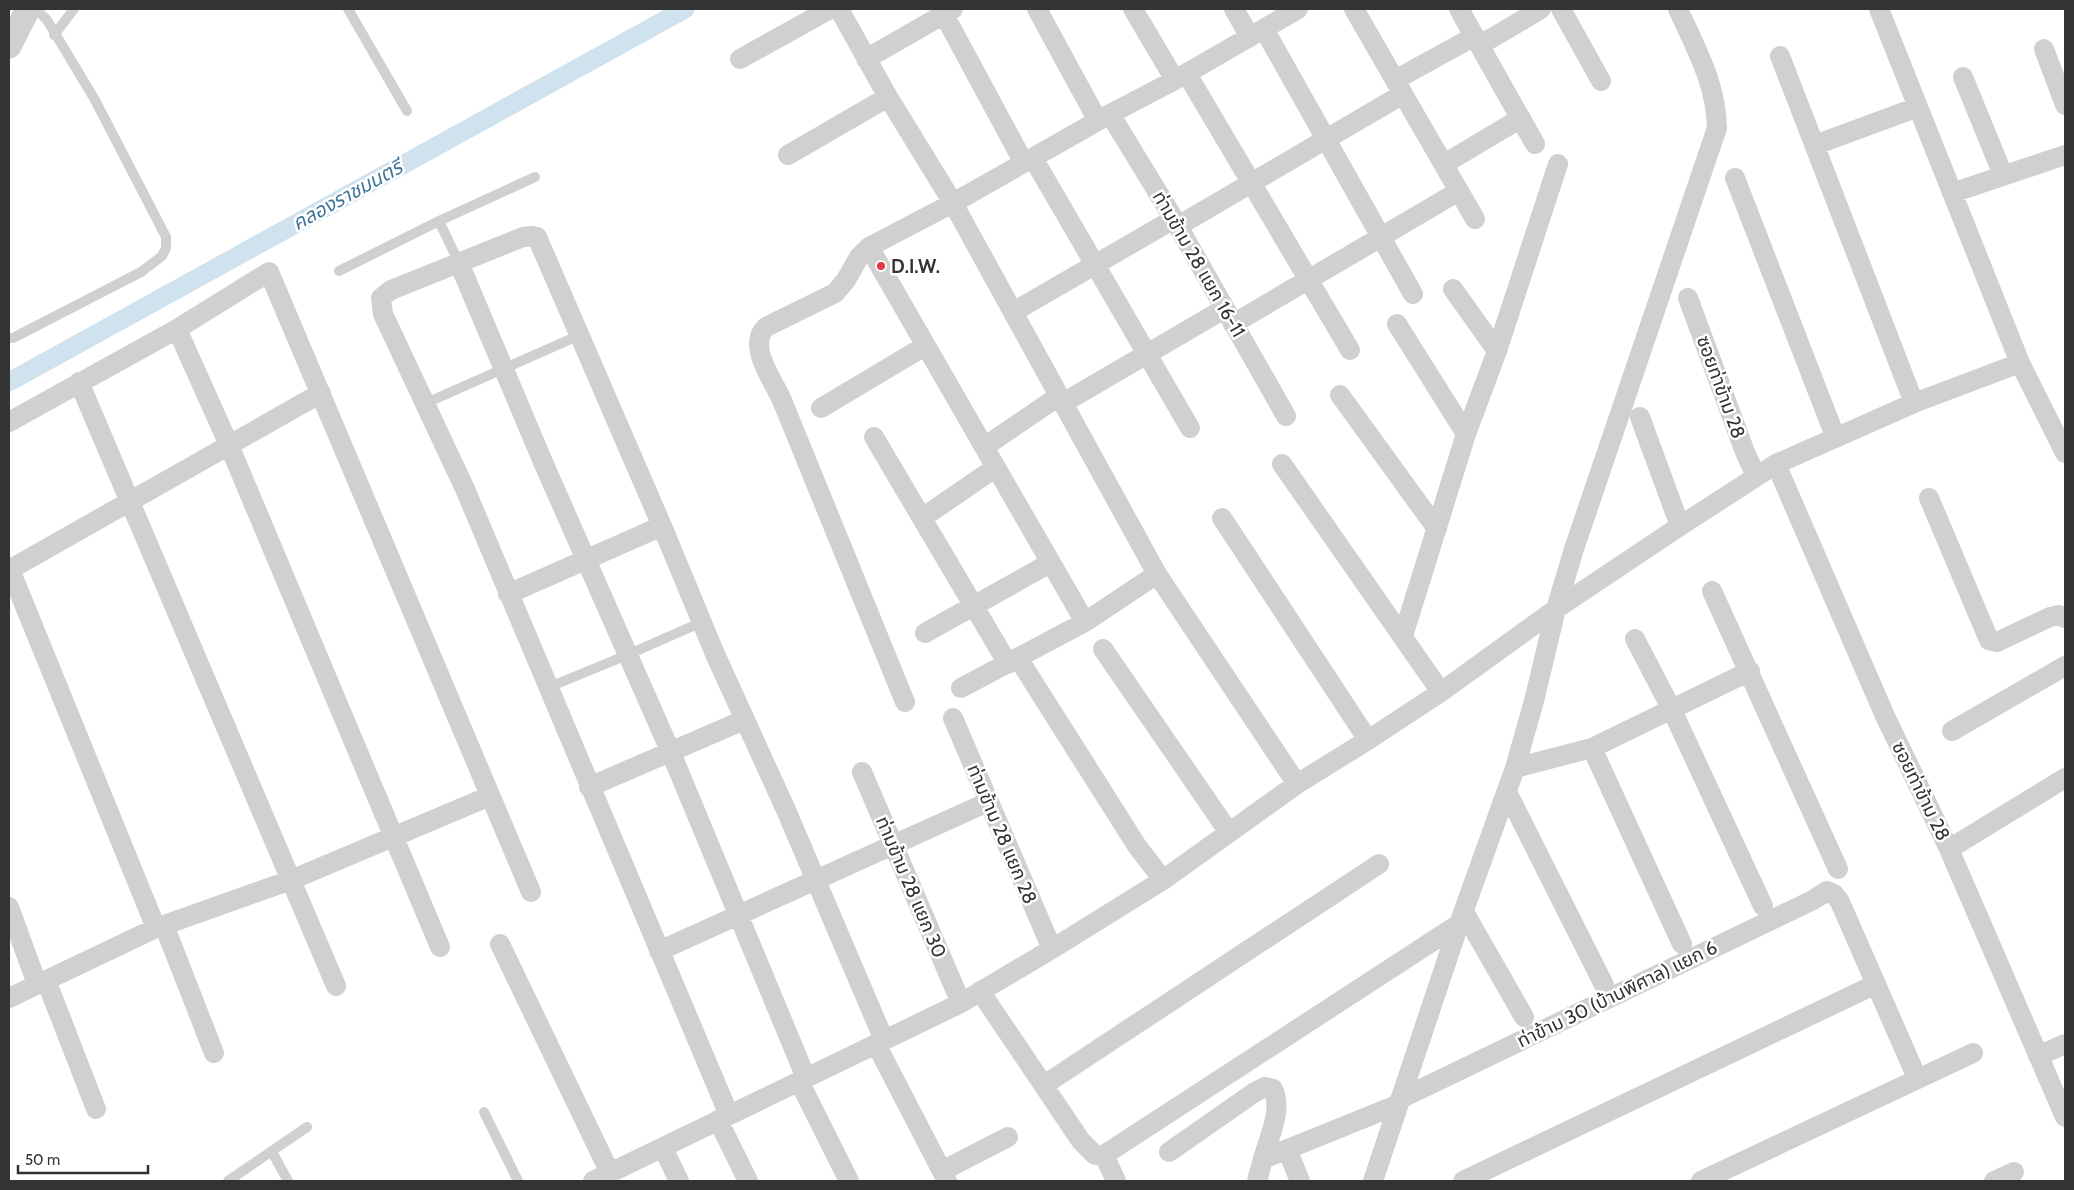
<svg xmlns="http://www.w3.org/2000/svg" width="2074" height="1190" font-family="Cabin,'Noto Sans Thai',sans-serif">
  <rect width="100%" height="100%" fill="#fff"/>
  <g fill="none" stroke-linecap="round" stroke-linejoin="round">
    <path stroke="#cfe2ee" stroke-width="19" d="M9,382L685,9"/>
    <path stroke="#d0d0d0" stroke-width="10" d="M348,9L407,111
      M54,35L74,9
      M439,221L459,263
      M339,271L439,221L535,177
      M9,338H13L141,272L162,256L166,248V237L95,100L47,20L36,9
      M426,403L580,335
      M547,688L627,655L702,622
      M484,1112L518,1181
      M272,1152L288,1181
      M228,1181L307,1127"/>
    <path stroke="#d0d0d0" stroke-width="20" d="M839,9L888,97L953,203L1157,574L1085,622L961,688
      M941,9L1024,163
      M1037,9L1098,121
      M1133,9L1175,80
      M1234,9L1250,37
      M1354,9L1475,219
      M1459,9L1535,144
      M1561,9L1601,81
      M1879,9L2020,363L2065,453
      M1264,29L1413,294
      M1480,45L1541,9
      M2044,49L2065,105
      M1780,56L1914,403
      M740,59L830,9
      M866,59L953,9
      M1187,74L1350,350
      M1963,77L2003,175
      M1395,80L1475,36
      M1110,114L1174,219L1286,416
      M1815,145L1918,107
      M788,155L888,97
      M1033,158L1190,428
      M1444,164L1521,118
      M1735,178L1835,436
      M1952,193L2065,155
      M1178,226L1403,94
      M869,247L1085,622
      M459,263L543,462L672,755L806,1078
      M1453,289L1497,351
      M1688,298L1745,452L1756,476
      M1013,312L1174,219
      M1233,324L1459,191
      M1397,324L1466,434
      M177,329L229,445L440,947
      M79,382L336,986
      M1340,395L1437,529
      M1063,403L1224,309
      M821,408L925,346
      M1640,417L1680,526
      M9,422L177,329L269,272L531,892
      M874,437L1008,664
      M984,447L1059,396
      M1282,464L1441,692
      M1776,464L1885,716L1949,849L2065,1117
      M1929,498L1989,640L1997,642L2050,617L2059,615L2065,618
      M922,518L995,468
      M1222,518L1368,740
      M9,567L156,928
      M9,570L321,393
      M1157,574L1297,784
      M1712,591L1838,869
      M508,594L662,526
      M925,633L1050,563
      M1403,636L1466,434L1497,351L1558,164
      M1635,639L1672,710L1763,906
      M1103,649L1228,831
      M1018,658L1137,846L1163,880
      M905,702L781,398C772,379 747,345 766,327L835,293L846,280L859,257L869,247L953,203L1110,114L1175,80L1298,9
      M953,718L1052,949
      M1952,731L2065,666
      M1592,748L1682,944
      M1515,768L1592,748L1750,671
      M862,772L961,1003
      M589,787L744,720
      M1507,792L1604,985
      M1949,849L2065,778
      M9,907L37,984
      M1464,912L1524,1017
      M164,925L214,1053
      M500,944L610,1173
      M659,951L988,802
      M46,980L96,1109
      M980,991L1081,1141L1095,1155H1104L1459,924
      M9,998L156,928L291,880L490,796
      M876,1044L947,1181
      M2038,1056L2065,1044
      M799,1081L849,1181
      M1044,1085L1379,864
      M1400,1099L1813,900L1827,891L1834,894L1840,902L1917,1078
      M729,1115L465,489L383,314L381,298L391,290L523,237L532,236L537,237L662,526L715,654L786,810L884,1040
      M718,1120L748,1181
      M663,1148L679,1181
      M1287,1149L1300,1181
      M1169,1152L1255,1092L1265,1087L1273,1089C1283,1110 1269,1137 1263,1159
      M1104,1155L1116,1181
      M942,1171L1008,1137
      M593,1181L961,1003L1052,949L1163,880L1297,784L1368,740L1441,692L1556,609L1680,526L1776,464L1914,403L2020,363
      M1257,1181L1263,1159L1399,1104
      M1373,1181L1459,924L1515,768L1534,701L1556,609L1574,549L1717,128C1716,83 1696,49 1678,9
      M1463,1181L1876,984
      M1701,1181L1973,1053
      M1994,1181L2014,1172"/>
    <path stroke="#d0d0d0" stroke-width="25" d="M9,46L28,9"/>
  </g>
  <circle fill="#e63946" stroke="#fff" stroke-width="2" cx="881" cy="266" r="5"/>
  <g text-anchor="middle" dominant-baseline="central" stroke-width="5" stroke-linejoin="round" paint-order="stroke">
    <g font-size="19" fill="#333" stroke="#fff">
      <text transform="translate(1199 264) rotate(60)">ท่ามข้าม 28 แยก 16-11</text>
      <text transform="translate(1721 387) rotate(70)">ซอยท่าข้าม 28</text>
      <text transform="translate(1921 791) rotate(64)">ซอยท่าข้าม 28</text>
      <text transform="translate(1002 834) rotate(67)">ท่ามข้าม 28 แยก 28</text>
      <text transform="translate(911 887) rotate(67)">ท่ามข้าม 28 แยก 30</text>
      <text transform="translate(1617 994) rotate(-26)">ท่าข้าม 30 (บ้านพิศาล) แยก 6</text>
    </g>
    <g font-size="19" font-weight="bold" fill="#333" stroke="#fff" text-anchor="start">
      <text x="891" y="266">D.I.W.</text>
    </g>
    <g font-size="20" font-style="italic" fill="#3f7597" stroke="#fff">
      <text transform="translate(347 195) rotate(-29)">คลองราชมนตรี</text>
    </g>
  </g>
  <rect width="2074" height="1190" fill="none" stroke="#333333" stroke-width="20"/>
  <path d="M18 1165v8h130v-8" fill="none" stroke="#333333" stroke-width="2.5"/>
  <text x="25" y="1165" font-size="15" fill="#333333" stroke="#ffffff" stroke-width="4" paint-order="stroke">50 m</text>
</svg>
